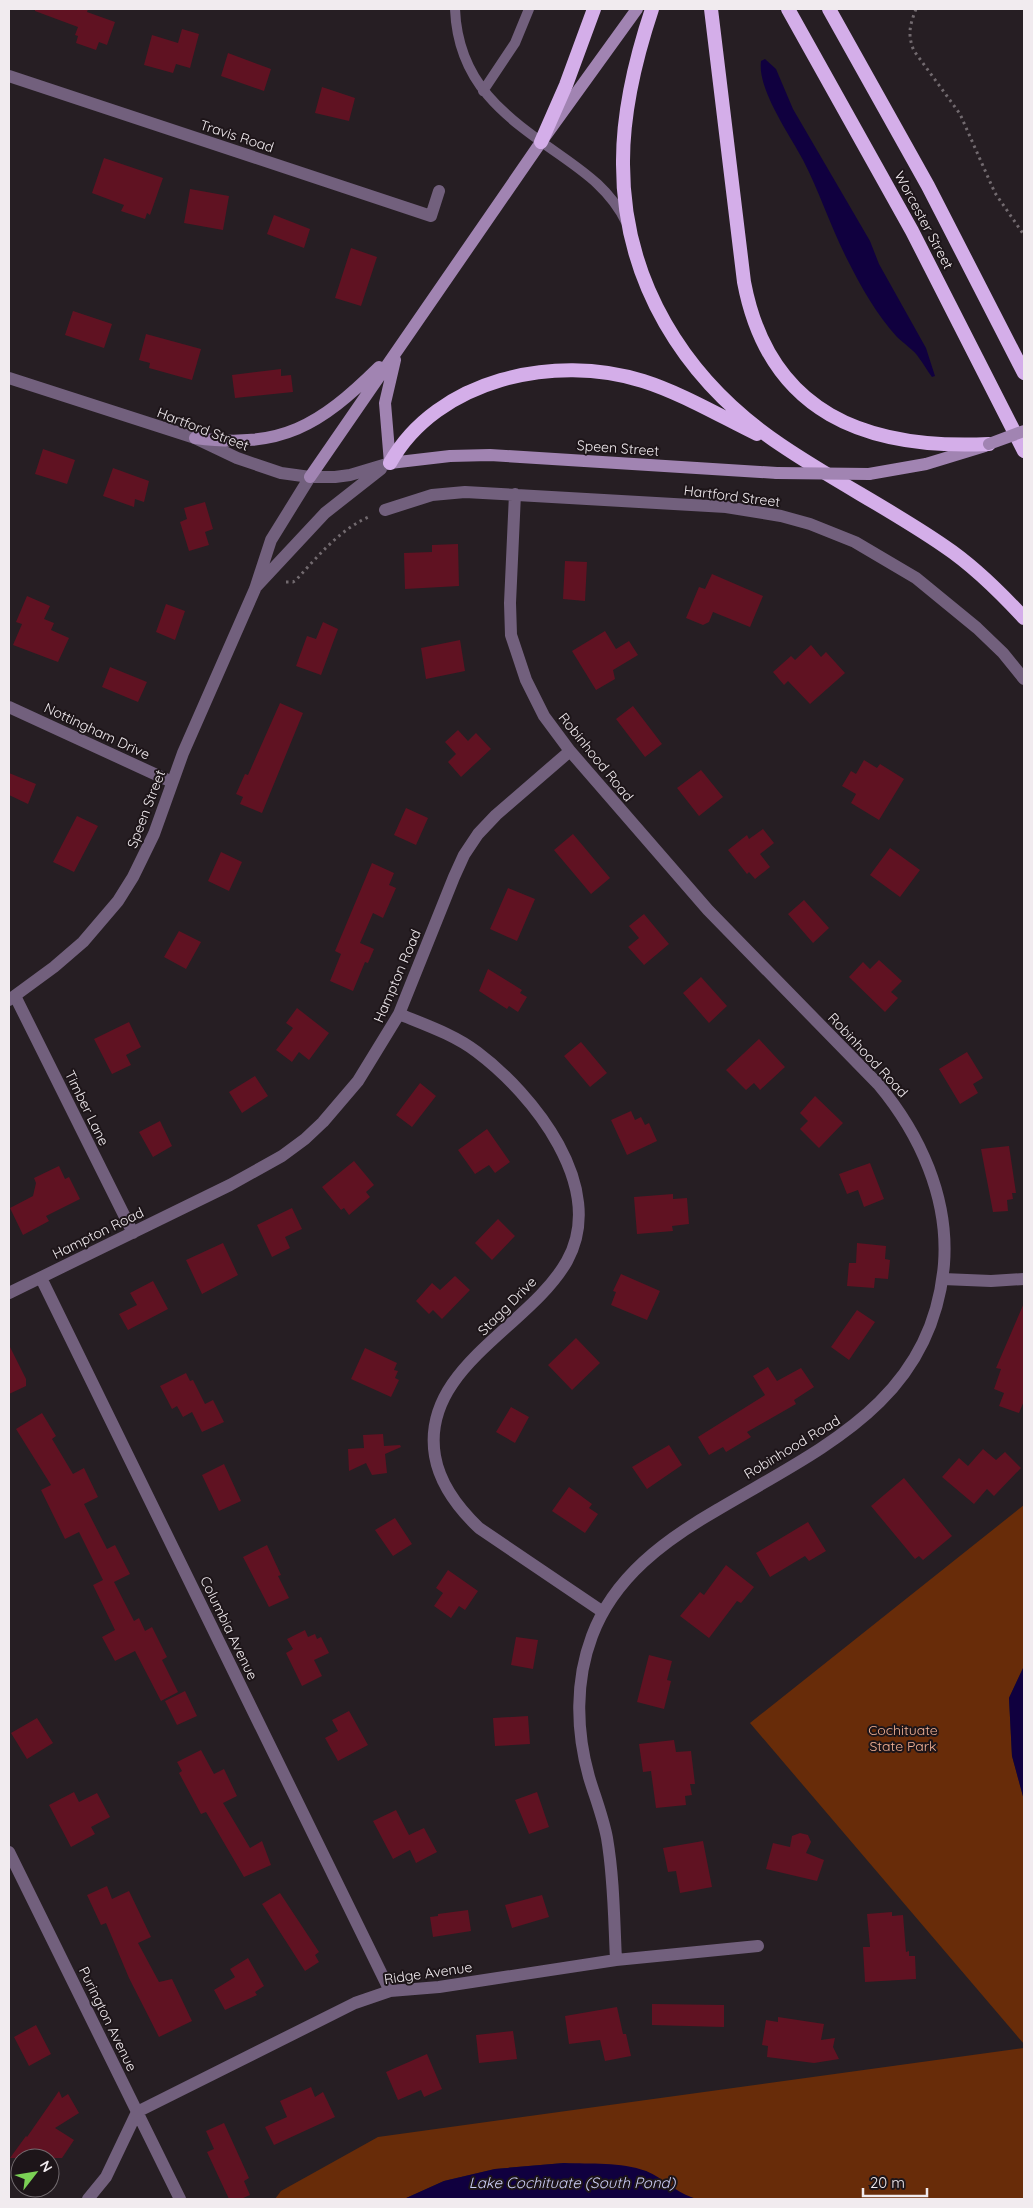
<svg xmlns="http://www.w3.org/2000/svg" width="1033" height="2208" font-family="Quicksand,sans-serif">
  <rect width="100%" height="100%" fill="#261e23"/>
  <path fill="#682c09" d="M1024,1505V1666L1009,1698L1012,1756L1024,1800V2044L750,1723Z
    M1024,2048V2199H697L683,2195L646,2171L564,2163L495,2169L444,2181L404,2199H275L281,2191L378,2137Z"/>
  <path fill="#10003f" d="M765,59L776,69L793,109L870,241L879,264L926,348L935,376L932,377C927,371 924,364 919,358C914,350 904,344 897,337C877,315 861,287 848,261C831,228 820,193 803,160C790,135 757,89 761,61Z
    M1024,1666V1800L1012,1756L1009,1698Z
    M564,2163C590,2164 621,2162 646,2171C664,2178 675,2193 697,2199H404L444,2181L495,2169Z"/>
  <path fill="#601222" d="M35,9H88L87,12L115,22L107,45L99,42L96,50L76,43L78,36L75,35L78,27L35,11Z
    M182,29L199,34L190,68L176,64L173,73L144,65L152,35L178,43Z
    M228,53L271,69L264,91L221,76Z
    M322,87L355,98L349,121L315,113Z
    M104,158L163,178L150,215L147,213L145,219L121,211L124,205L92,193Z
    M190,189L229,196L223,230L184,223Z
    M274,215L310,229L304,248L267,234Z
    M351,248L377,257L361,306L335,298Z
    M73,311L112,324L104,348L65,335Z
    M146,334L201,349L192,380L149,368L150,363L139,360Z
    M281,369V376L291,375L293,392L235,398L232,375Z
    M43,449L75,460L67,484L35,474Z
    M113,468L149,481L144,502L135,499L134,507L103,496Z
    M205,502L213,529L205,532L209,545L189,551L180,522L187,519L184,508Z
    M458,544L459,586L405,589L404,553L432,552V545Z
    M565,561L587,562L585,601L563,599Z
    M712,574L763,596L750,627L713,612L709,622L703,625L686,618L699,587L705,589Z
    M27,596L50,606L44,619L54,623L51,630L69,638L58,662L13,645L22,624L16,622Z
    M166,604L185,611L175,640L156,632Z
    M323,622L338,629L321,675L296,666L307,636L316,639Z
    M605,631L616,649L629,641L638,655L613,670L615,679L596,690L572,651Z
    M460,640L465,671L426,679L421,648Z
    M811,645L821,657L826,652L845,673L810,704L788,681L784,685L773,672L791,656L795,660Z
    M110,667L147,682L138,702L102,687Z
    M280,703L303,713L262,813L240,804L243,797L236,794L245,774L248,775Z
    M633,706L662,744L645,757L616,719Z
    M458,730L468,741L476,733L491,749L461,777L448,762L456,754L445,742Z
    M864,760L877,768L880,764L904,779L879,820L851,803L856,794L842,786L851,771L856,774Z
    M701,770L723,797L699,816L677,788Z
    M9,773L36,784L28,804L9,795Z
    M406,808L428,818L416,845L394,835Z
    M77,816L98,826L74,872L53,862Z
    M763,829L774,843L760,854L770,867L755,879L749,872L747,874L728,850L747,835L749,839Z
    M573,834L610,878L591,894L554,850Z
    M890,848L920,870L900,897L870,875Z
    M221,852L242,862L229,891L208,881Z
    M372,863L394,873L389,885L396,888L383,918L373,913L360,943L374,949L368,963L365,962L353,991L330,981L341,954L335,951Z
    M508,888L535,899L517,941L490,929Z
    M804,900L829,928L813,943L788,914Z
    M644,914L669,944L644,965L628,947L639,938L629,926Z
    M179,931L201,942L186,969L164,957Z
    M879,960L902,981L891,992L898,998L885,1012L849,977L863,962L870,969Z
    M488,969L522,990L520,993L527,997L518,1012L509,1006L507,1009L479,991Z
    M701,977L727,1006L709,1023L683,993Z
    M297,1008L329,1033L309,1060L299,1052L292,1062L276,1050L293,1028L286,1023Z
    M129,1022L141,1047L126,1055L131,1065L112,1074L94,1039Z
    M759,1039L785,1067L760,1090L754,1083L746,1090L726,1070Z
    M581,1042L607,1073L590,1087L564,1056Z
    M967,1052L983,1078L973,1084L978,1093L960,1104L939,1069Z
    M255,1076L268,1096L242,1113L229,1092Z
    M420,1083L436,1096L412,1127L396,1115Z
    M815,1096L843,1123L819,1148L800,1129L808,1121L800,1113Z
    M631,1111L635,1120L641,1117L645,1125L649,1123L657,1141L627,1155L611,1120Z
    M160,1121L172,1146L153,1157L139,1132Z
    M487,1129L510,1162L495,1173L489,1165L475,1174L458,1150Z
    M1009,1146L1016,1193H1012L1013,1199L1007,1200L1008,1211L993,1212L981,1149Z
    M354,1161L374,1185L366,1192L370,1197L349,1215L344,1208L341,1210L322,1187Z
    M870,1163L884,1199L864,1207L858,1190L847,1194L839,1174Z
    M59,1166L65,1179L69,1177L80,1199L46,1216L49,1221L23,1235L10,1208L33,1196L36,1183L34,1178Z
    M673,1194V1199L687,1198L689,1224L672,1226L673,1231L637,1234L634,1197Z
    M292,1208L302,1229L285,1237L290,1248L272,1257L257,1225Z
    M498,1219L515,1236L492,1260L475,1243Z
    M223,1243L238,1275L202,1294L186,1260Z
    M857,1243L886,1246L885,1259L890,1260L888,1279L875,1278L874,1288L847,1286L849,1263H856Z
    M621,1274L660,1291L647,1320L611,1305L616,1292L613,1291Z
    M455,1276L470,1290L442,1319L433,1310L429,1314L416,1301L432,1283L440,1290Z
    M153,1281L168,1309L128,1330L119,1314L137,1305L130,1293Z
    M1024,1303V1401L1019,1413L999,1406L1004,1393L994,1389L1001,1369L996,1368Z
    M857,1310L875,1322L849,1360L831,1347Z
    M576,1338L600,1363L572,1390L548,1365Z
    M9,1345L26,1379V1386L9,1394Z
    M365,1348L397,1363L394,1370L398,1371L395,1378L399,1380L391,1397L351,1379Z
    M768,1367L777,1381L801,1368L814,1387L794,1400L796,1404L747,1432L751,1437L726,1452L723,1447L709,1455L698,1437L765,1395L753,1376Z
    M186,1373L190,1381L193,1380L205,1404L213,1400L224,1422L202,1432L192,1412L183,1417L177,1406L172,1409L160,1386Z
    M511,1407L529,1417L515,1443L496,1432Z
    M42,1413L56,1436L52,1439L73,1474L84,1468L98,1497L84,1504L107,1549L115,1545L130,1574L114,1582L134,1621L139,1618L145,1631L152,1627L167,1657L162,1660L178,1692L161,1701L135,1651L115,1661L102,1637L115,1630L93,1585L103,1580L79,1532L65,1539L41,1490L51,1485L16,1429Z
    M383,1434L384,1446L400,1445L401,1447L385,1454L387,1473L372,1475L366,1463L349,1471L348,1449L364,1448L363,1435Z
    M669,1445L682,1465L647,1489L632,1467Z
    M983,1449L996,1460L1005,1452L1021,1468L994,1496L987,1489L974,1504L942,1477L959,1458L968,1466Z
    M224,1464L241,1501L219,1511L202,1475Z
    M904,1478L952,1536L923,1560L919,1556L915,1559L871,1506Z
    M569,1487L592,1504L589,1508L598,1514L585,1533L552,1511Z
    M395,1518L412,1544L393,1556L375,1530Z
    M808,1522L826,1551L809,1561L805,1556L770,1577L756,1553Z
    M267,1545L281,1575L278,1576L289,1598L269,1607L243,1557Z
    M726,1565L754,1587L741,1603L737,1601L709,1638L680,1616L700,1592L704,1595Z
    M448,1570L478,1591L465,1610L459,1606L451,1618L434,1606L443,1593L436,1588Z
    M305,1630L308,1637L315,1634L317,1639L321,1637L329,1653L314,1660L322,1676L302,1686L286,1653L293,1649L287,1639Z
    M516,1637L538,1640L533,1669L511,1665Z
    M649,1655L672,1661L667,1680L671,1681L664,1709L637,1702Z
    M185,1691L197,1716L177,1725L165,1701Z
    M349,1711L368,1745L338,1761L325,1738L338,1731L332,1720Z
    M528,1716L530,1744L495,1746L493,1718Z
    M37,1718L53,1743L27,1759L11,1733Z
    M674,1740L676,1752L691,1751L695,1784H690L692,1795L685,1796L686,1805L656,1808L651,1771L643,1772L639,1744Z
    M201,1750L214,1774L224,1769L237,1796L223,1803L250,1848L262,1841L271,1865L244,1877L206,1812L201,1814L179,1773L182,1771L177,1762Z
    M74,1792L79,1802L97,1793L110,1817L91,1827L95,1834L71,1847L49,1805Z
    M537,1792L549,1827L529,1834L515,1800Z
    M396,1810L409,1835L424,1828L437,1852L416,1863L410,1850L393,1859L373,1821Z
    M800,1833L808,1835L811,1842L806,1853L824,1860L817,1881L766,1869L773,1843L790,1847L792,1836Z
    M703,1841L712,1887L680,1893L676,1871L668,1872L663,1848Z
    M107,1886L112,1899L129,1891L151,1937L138,1943L159,1982L172,1979L192,2021L159,2037L129,1978L106,1923L101,1925L87,1895Z
    M280,1893L319,1952L315,1955L319,1962L305,1971L262,1904Z
    M542,1895L549,1917L512,1928L505,1905Z
    M468,1910L471,1931L433,1937L430,1917L438,1916V1914Z
    M892,1912V1916L903,1915L906,1952L909,1951V1956H915L916,1979L865,1982L863,1947H870L867,1914Z
    M248,1958L264,1986L255,1992L257,1995L225,2010L214,1990L235,1977L230,1969Z
    M652,2004L724,2005V2027L652,2025Z
    M617,2007L623,2034H626L631,2056L605,2061L600,2040L569,2044L565,2016Z
    M778,2017L824,2024L821,2040L835,2038L833,2047L839,2059L814,2063L767,2057L768,2046L762,2045L766,2020L778,2022Z
    M36,2025L51,2054L29,2066L14,2037Z
    M513,2031L517,2059L479,2063L476,2035Z
    M427,2054L442,2089L424,2097L421,2090L398,2100L386,2072Z
    M311,2087L315,2097L323,2092L335,2117L274,2145L265,2127L287,2117L280,2101Z
    M59,2091L62,2098L68,2094L79,2113L55,2128L74,2140L62,2158H10L26,2136L27,2137Z
    M224,2123L249,2178L244,2181L250,2195L241,2199H229L207,2152L214,2149L206,2131Z"/>
  <g fill="none" stroke-linecap="round" stroke-linejoin="round">
    <path stroke="#726a6f" stroke-width="3" stroke-dasharray="2.5 4" stroke-linecap="butt" d="M916,9C910,25 907,34 914,51L960,114L995,193L1024,235
      M286,582H293L296,580C318,556 341,528 371,516"/>
    <path stroke="#72607d" stroke-width="10" d="M455,9C458,83 504,116 560,155C587,174 611,191 626,222
      M483,91L515,43L529,9"/>
    <path stroke="#72607d" stroke-width="12" d="M9,76L431,216L439,191
      M515,494L510,603L511,635L526,680L544,716L570,751L708,910L878,1084C920,1134 949,1198 944,1264C932,1402 821,1448 717,1510C665,1540 614,1577 592,1636C575,1681 576,1731 589,1777C595,1797 603,1817 607,1838C614,1879 614,1920 616,1960
      M385,510L432,495L465,492L726,507L781,516L810,524L855,542L916,578L977,628L1003,653L1024,679
      M9,707L172,782
      M15,996L133,1233
      M399,1014C426,1025 455,1035 477,1052C533,1094 608,1187 567,1261C530,1327 420,1368 435,1456C440,1485 458,1508 479,1528L603,1612
      M41,1278L390,1991
      M943,1279L991,1281L1024,1279
      M9,1293L230,1185L282,1156L305,1139L323,1122L358,1081L399,1014L454,877L464,855L478,834L496,815L570,751
      M9,1852L180,2199
      M88,2199L106,2177L137,2112L355,2003L390,1991L439,1987L616,1960L758,1946"/>
    <path stroke="#72607d" stroke-width="12" d="M9,378L195,438L237,458L281,473L310,477H335L350,475L390,463
      M256,587L325,513L381,469
      M9,1000L54,967L83,942L118,901L133,877L154,834L183,753L255,589L271,540L310,477"/>
    <path stroke="#a184b2" stroke-width="12" d="M395,360L385,403L390,463L450,456L490,455L777,473
      M195,438C282,449 319,426 379,367
      M869,474L926,464L985,446
      M310,477L541,142L637,9"/>
    <path stroke="#d4aee9" stroke-width="14" d="M652,9C636,57 623,110 623,161C622,280 684,380 781,445C834,481 892,510 944,546C974,566 1000,592 1024,618
      M711,9L744,282C769,414 867,450 989,444
      M788,9L912,231L1024,451
      M829,9L928,186L1024,373
      M541,142L566,85L594,9
      M390,463C437,379 555,353 643,381C681,393 720,416 757,434"/>
    <path stroke="#a184b2" stroke-width="12" d="M989,444L1024,431
      M777,473L869,474"/>
  </g>
  <g text-anchor="middle" dominant-baseline="central" stroke-width="4" stroke-linejoin="round" paint-order="stroke">
    <g font-size="14" fill="#f1ebef" stroke="#1d1519">
      <text transform="translate(237 136) rotate(18)">Travis Road</text>
      <text transform="translate(924 220) rotate(62)">Worcester Street</text>
      <text transform="translate(203 429) rotate(21)">Hartford Street</text>
      <text transform="translate(618 448) rotate(4)">Speen Street</text>
      <text transform="translate(732 496) rotate(7)">Hartford Street</text>
      <text transform="translate(97 731) rotate(25)">Nottingham Drive</text>
      <text transform="translate(596 757) rotate(51)">Robinhood Road</text>
      <text transform="translate(146 809) rotate(-69)">Speen Street</text>
      <text transform="translate(397 976) rotate(-67)">Hampton Road</text>
      <text transform="translate(868 1055) rotate(47)">Robinhood Road</text>
      <text transform="translate(87 1108) rotate(64)">Timber Lane</text>
      <text transform="translate(98 1233) rotate(-26)">Hampton Road</text>
      <text transform="translate(507 1306) rotate(-45)">Stagg Drive</text>
      <text transform="translate(792 1447) rotate(-31)">Robinhood Road</text>
      <text transform="translate(229 1628) rotate(64)">Columbia Avenue</text>
      <text transform="translate(428 1973) rotate(-8)">Ridge Avenue</text>
      <text transform="translate(108 2019) rotate(64)">Purington Avenue</text>
    </g>
    <g font-size="14" fill="#f3b397" stroke="#1d1519">
      <text x="903" y="1730">Cochituate<tspan x="903" dy="16">State Park</tspan></text>
    </g>
    <g font-size="15" font-style="italic" fill="#cccef7" stroke="#1d1519">
      <text x="572" y="2182">Lake Cochituate (South Pond)</text>
    </g>
  </g>
  <rect width="1033" height="2208" fill="none" stroke="#f1ebef" stroke-width="20"/>
  <g transform="translate(35 2173) rotate(59)"><circle r="24" fill="#1d1519" stroke="#726b6f"/>
  <path d="M0-4L9 19L0 12L-9 19Z" fill="#7bd155"/>
  <text y="-8" font-size="14" font-weight="bold" text-anchor="middle" fill="#f1ebef">N</text>
  </g>
  <path d="M863 2188v8h64v-8" fill="none" stroke="#f1ebef" stroke-width="2.5"/>
  <text x="870" y="2188" font-size="15" fill="#f1ebef" stroke="#1d1519" stroke-width="4" paint-order="stroke">20 m</text>
</svg>
